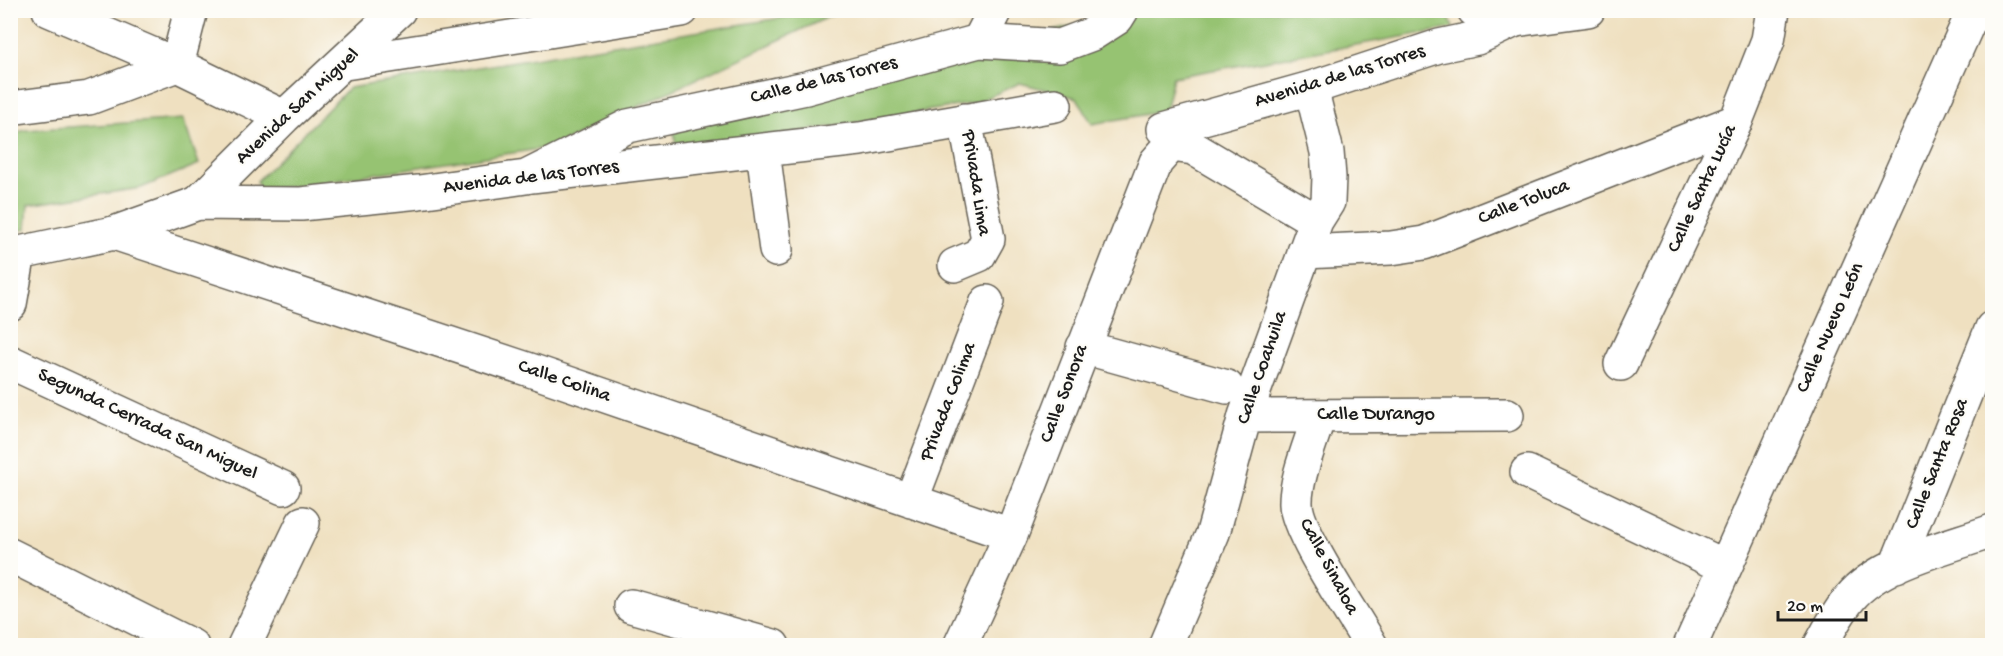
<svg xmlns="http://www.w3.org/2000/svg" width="2003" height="656" font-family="'Gochi Hand',sans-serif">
  <rect width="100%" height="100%" fill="#fdfcf7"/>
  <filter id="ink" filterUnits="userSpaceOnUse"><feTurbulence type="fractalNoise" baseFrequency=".0167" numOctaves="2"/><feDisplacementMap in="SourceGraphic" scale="12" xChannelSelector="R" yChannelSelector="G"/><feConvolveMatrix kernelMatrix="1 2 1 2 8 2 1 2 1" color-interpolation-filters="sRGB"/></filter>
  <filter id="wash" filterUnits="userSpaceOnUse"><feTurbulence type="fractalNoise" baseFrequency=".008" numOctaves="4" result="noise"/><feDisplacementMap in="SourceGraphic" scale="24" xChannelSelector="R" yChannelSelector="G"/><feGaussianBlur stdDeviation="1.35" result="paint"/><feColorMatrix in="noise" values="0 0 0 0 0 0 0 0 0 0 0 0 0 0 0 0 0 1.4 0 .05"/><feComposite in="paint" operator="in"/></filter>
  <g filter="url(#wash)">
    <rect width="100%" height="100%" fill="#efe0c0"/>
    <path fill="#96c372" stroke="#597047" stroke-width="1.5" d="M1431,10L1448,14L1453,28L1173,77L1165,111L1092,124L1077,98L1020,83L975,103L677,152L673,125L1134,11Z
      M824,11H841L552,147L260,191L257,181L349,88Z
      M183,119L199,164L141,188L28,205L26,229L11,232V134L26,130Z"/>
  </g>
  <g filter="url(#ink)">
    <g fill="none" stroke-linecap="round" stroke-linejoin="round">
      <g stroke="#666155" stroke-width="36">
        <path id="street" d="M49,10L177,65L284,117
          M979,41L995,10
          M345,63L682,10
          M177,65L191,10
          M10,108L89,98L177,65
          M1164,129L1311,88L1439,46L1477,38L1515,20
          M763,151L776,250
          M531,176L860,139L1055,105
          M198,203L284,117L399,10
          M114,233L530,370L1011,535
          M1304,252L1391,248L1424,243L1736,121
          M955,265L979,255L988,239L965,120
          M1083,347L1227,387
          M10,362L283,488
          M1621,364L1736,121L1768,40L1773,10
          M1245,416L1507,415
          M1319,416C1312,440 1295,479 1296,504C1297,533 1355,617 1371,646
          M1527,472L1724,566
          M911,501L987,302
          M10,555L192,646
          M1896,566L1992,328
          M631,606L773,646
          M244,646L303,523
          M960,646L1011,535L1156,162L1171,145L1193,148L1316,221
          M1165,646L1213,533L1245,416L1316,221L1328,202L1329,177L1327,152L1311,88
          M1690,646L1974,10
          M1820,646C1829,630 1838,612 1850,598C1879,562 1949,547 1992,531"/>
      </g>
      <g stroke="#666155" stroke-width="36">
        <path id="secondary" d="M1474,10L1515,20L1588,10
          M10,255L114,233L198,203L301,204L419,192L526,177L628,126L806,88L979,41L1060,46L1092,34L1117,18L1122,10
          M10,304L19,253"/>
      </g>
      <use href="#street" stroke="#fff" stroke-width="33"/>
      <use href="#secondary" stroke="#fff" stroke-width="33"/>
    </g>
  </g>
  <g text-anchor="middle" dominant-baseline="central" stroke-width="4.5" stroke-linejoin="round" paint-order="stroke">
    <g font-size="20" fill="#1c1c1c" stroke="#fdfcf7">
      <text transform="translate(1340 77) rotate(-17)">Avenida de las Torres</text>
      <text transform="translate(824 81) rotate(-14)">Calle de las Torres</text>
      <text transform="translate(298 107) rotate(-43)">Avenida San Miguel</text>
      <text transform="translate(531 178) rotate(-7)">Avenida de las Torres</text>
      <text transform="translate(975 183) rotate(81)">Privada Lima</text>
      <text transform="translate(1703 189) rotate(-65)">Calle Santa Lucía</text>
      <text transform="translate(1524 203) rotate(-21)">Calle Toluca</text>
      <text transform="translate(1831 328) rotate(-66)">Calle Nuevo León</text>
      <text transform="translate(1263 368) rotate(-71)">Calle Coahuila</text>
      <text transform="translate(564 382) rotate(19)">Calle Colina</text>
      <text transform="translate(1065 394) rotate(-69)">Calle Sonora</text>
      <text transform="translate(949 402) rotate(-69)">Privada Colima</text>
      <text x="1376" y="415">Calle Durango</text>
      <text transform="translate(147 425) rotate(25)">Segunda Cerrada San Miguel</text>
      <text transform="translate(1938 464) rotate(-68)">Calle Santa Rosa</text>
      <text transform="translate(1328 567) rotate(62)">Calle Sinaloa</text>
    </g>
  </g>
  <rect width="2003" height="656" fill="none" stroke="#fdfcf7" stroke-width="36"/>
  <path d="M1778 611v9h88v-9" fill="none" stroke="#1c1c1c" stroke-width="3"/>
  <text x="1787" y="611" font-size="18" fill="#1c1c1c" stroke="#fdfcf7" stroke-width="4.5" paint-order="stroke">20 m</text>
</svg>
